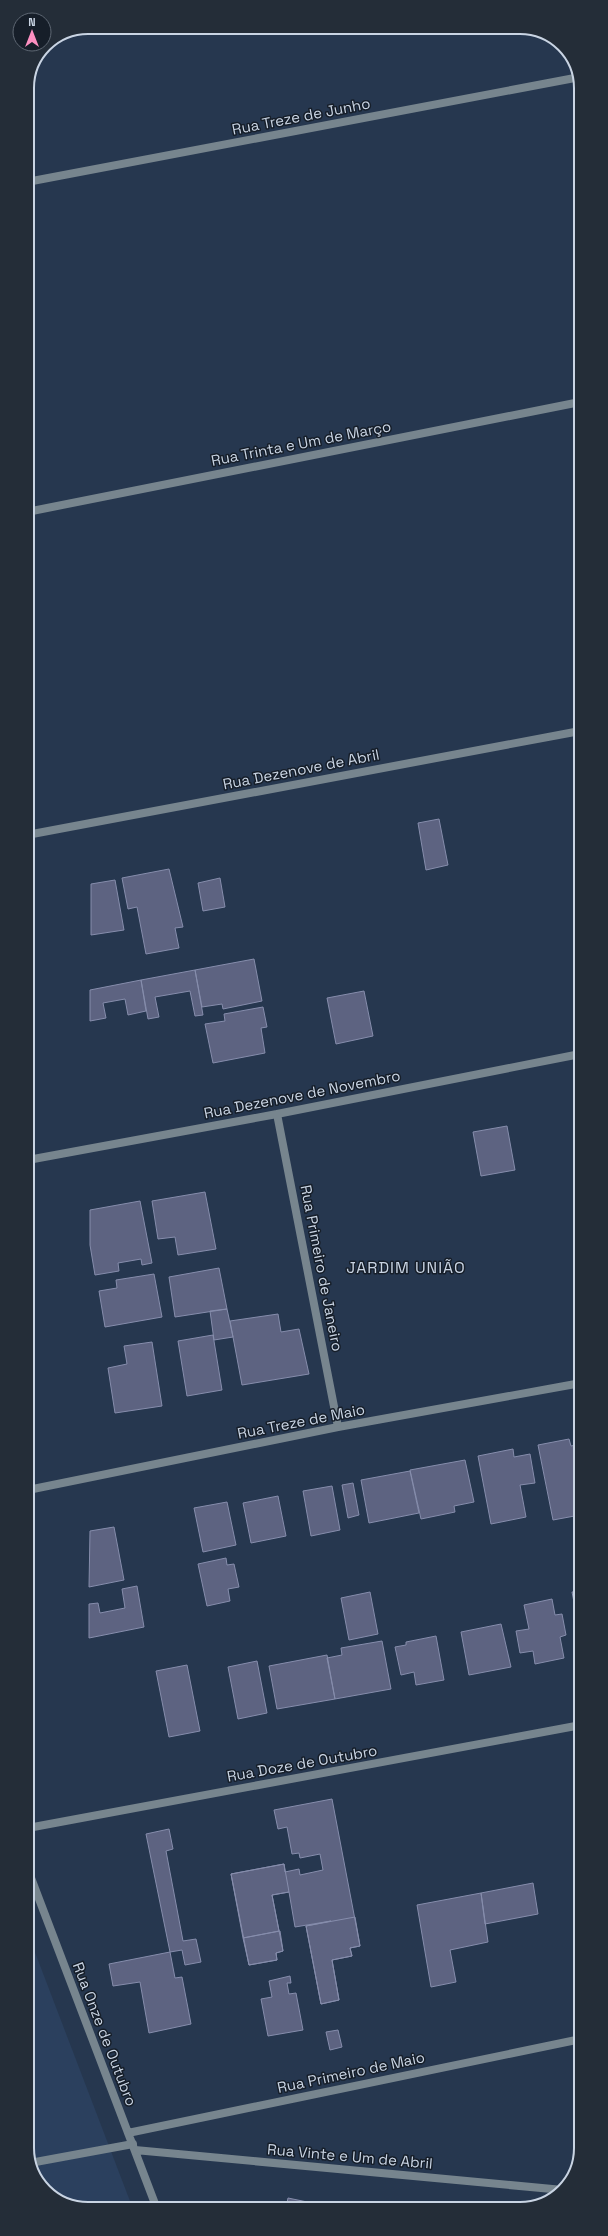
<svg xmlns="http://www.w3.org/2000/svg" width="608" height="2236" font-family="'Space Grotesk',sans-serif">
  <rect width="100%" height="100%" fill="#26374f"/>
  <path fill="#2b405e" d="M28,1934L133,2209H84L48,2194L28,2160Z"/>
  <path fill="#5d6381" stroke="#868dac" d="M439,819L448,865L426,870L418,823Z
    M169,869L183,927L175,928L179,948L146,954L137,907L128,909L122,878Z
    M220,878L225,907L203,911L198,883Z
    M115,880L124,930L91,935V884Z
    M254,959L262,1001L223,1009L222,1004L202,1007L195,970Z
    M195,970L203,1015L195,1016L190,991L155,997L159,1017L148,1019L141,980Z
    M141,980L146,1011L128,1015L125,999L103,1003L106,1018L90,1021V990Z
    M364,991L373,1036L336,1044L327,998Z
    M263,1007L267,1027L261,1028L265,1053L213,1063L205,1024L225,1021L224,1014Z
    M507,1126L515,1170L481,1176L473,1132Z
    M205,1192L216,1249L178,1255L175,1237L158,1239L152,1201Z
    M140,1201L152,1263L142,1265L141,1259L118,1263L119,1271L95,1275L90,1245V1210Z
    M219,1268L227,1309L175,1317L169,1277Z
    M154,1274L162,1317L105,1327L99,1291L117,1288L116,1280Z
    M227,1309L233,1337L214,1340L210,1311Z
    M278,1314L281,1332L299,1329L309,1374L242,1385L230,1321Z
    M213,1335L222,1390L187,1396L178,1341Z
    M152,1342L162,1406L115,1413L108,1368L127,1364L124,1346Z
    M569,1439L571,1446L581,1444V1502L578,1503L580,1515L553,1520L538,1445Z
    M513,1449L514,1457L530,1454L535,1483L520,1485L526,1517L491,1524L478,1456Z
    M465,1460L474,1502L454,1506L455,1512L421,1519L410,1470Z
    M410,1471L419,1513L369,1523L361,1480Z
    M353,1483L359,1515L348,1518L342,1485Z
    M332,1486L340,1530L311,1536L303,1491Z
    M278,1496L286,1536L251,1543L243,1503Z
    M227,1502L236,1545L203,1552L194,1508Z
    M114,1527L124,1580L89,1587L90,1531Z
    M226,1558L227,1565L234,1564L239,1587L228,1589L230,1601L207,1606L198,1564Z
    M137,1586L144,1627L89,1638V1604L98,1603L100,1613L125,1608L122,1589Z
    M581,1591V1637L572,1592Z
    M370,1592L378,1634L349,1640L341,1598Z
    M552,1599L555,1615L562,1614L566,1635L560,1637L564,1658L535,1664L533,1651L520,1653L516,1631L529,1629L524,1605Z
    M501,1624L511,1667L469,1675L461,1632Z
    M436,1636L444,1680L416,1685L414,1672L401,1675L395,1647L406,1645V1642Z
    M382,1641L391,1689L335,1699L327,1658L342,1655L341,1648Z
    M327,1655L335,1699L277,1709L269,1666Z
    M257,1661L267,1713L238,1719L228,1667Z
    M187,1665L200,1731L169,1737L156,1671Z
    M332,1799L360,1946L350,1948L352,1956L332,1960L339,2000L321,2004L306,1926L331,1921L295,1927L289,1892L272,1895L283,1951L276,1953L277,1960L249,1965L231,1874L284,1864L285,1872L299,1869L300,1875L323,1870L320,1854L300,1858L299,1853L292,1854L287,1827L278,1829L274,1810Z
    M169,1829L173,1849L166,1851L183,1941L196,1939L201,1962L185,1965L182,1950L170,1952L146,1834Z
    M284,1864L289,1892L272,1895L279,1931L243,1938L231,1874Z
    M533,1883L538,1914L485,1924L481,1893Z
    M481,1893L488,1942L450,1950L456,1982L431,1987L417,1905Z
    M355,1917L360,1946L350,1948L352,1956L332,1960L339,2000L321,2004L306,1926Z
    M280,1931L283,1951L276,1953L277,1960L249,1965L243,1938Z
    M170,1952L175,1978L182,1977L191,2024L149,2033L140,1982L113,1986L109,1964Z
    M290,1976L291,1983H287L289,1994L296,1993L303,2030L268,2036L261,1999L272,1997L269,1981Z
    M338,2030L342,2047L330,2050L326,2032Z
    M288,2198L336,2208H286Z"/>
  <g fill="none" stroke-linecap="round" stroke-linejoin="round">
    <path stroke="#77858e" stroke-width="8" d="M30,2163L133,2144"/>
    <path stroke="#77858e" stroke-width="8" d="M27,182L580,77
      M27,512L580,402
      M27,835L580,731
      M277,1114L338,1427
      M28,1160L277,1114L580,1054
      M28,1490L338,1427L581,1383
      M28,1828L581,1725
      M28,1870L157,2209
      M128,2133L581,2039
      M135,2150L563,2190"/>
  </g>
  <g text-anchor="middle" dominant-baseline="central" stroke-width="3" stroke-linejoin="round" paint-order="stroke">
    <g font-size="15" fill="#c9d4e3" stroke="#161e29">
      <text transform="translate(301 116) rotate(-11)">Rua Treze de Junho</text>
      <text transform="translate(301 443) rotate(-11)">Rua Trinta e Um de Março</text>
      <text transform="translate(301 769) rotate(-11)">Rua Dezenove de Abril</text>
      <text transform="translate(302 1094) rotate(-11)">Rua Dezenove de Novembro</text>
      <text transform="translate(322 1268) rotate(79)">Rua Primeiro de Janeiro</text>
      <text transform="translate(301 1421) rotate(-11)">Rua Treze de Maio</text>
      <text transform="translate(302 1763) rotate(-10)">Rua Doze de Outubro</text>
      <text transform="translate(105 2034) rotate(69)">Rua Onze de Outubro</text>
      <text transform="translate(351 2072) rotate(-12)">Rua Primeiro de Maio</text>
      <text transform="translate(350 2156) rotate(5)">Rua Vinte e Um de Abril</text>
    </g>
    <g font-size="16" letter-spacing="1" fill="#c9d4e3" stroke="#161e29">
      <text x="406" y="1267">JARDIM UNIÃO</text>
    </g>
  </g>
  <path d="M0 0H608V2236H0ZM88 34H520A54 54 0 0 1 574 88V2148A54 54 0 0 1 520 2202H88A54 54 0 0 1 34 2148V88A54 54 0 0 1 88 34Z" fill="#242d38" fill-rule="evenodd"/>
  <path fill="none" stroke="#c9d4e3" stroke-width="2" d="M88 34H520A54 54 0 0 1 574 88V2148A54 54 0 0 1 520 2202H88A54 54 0 0 1 34 2148V88A54 54 0 0 1 88 34Z"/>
  <g transform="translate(32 32)"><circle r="19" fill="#161e29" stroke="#5e6773"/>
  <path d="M0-3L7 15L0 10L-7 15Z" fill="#fc8fc1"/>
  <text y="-6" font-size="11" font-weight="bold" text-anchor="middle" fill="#c9d4e3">N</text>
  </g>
</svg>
